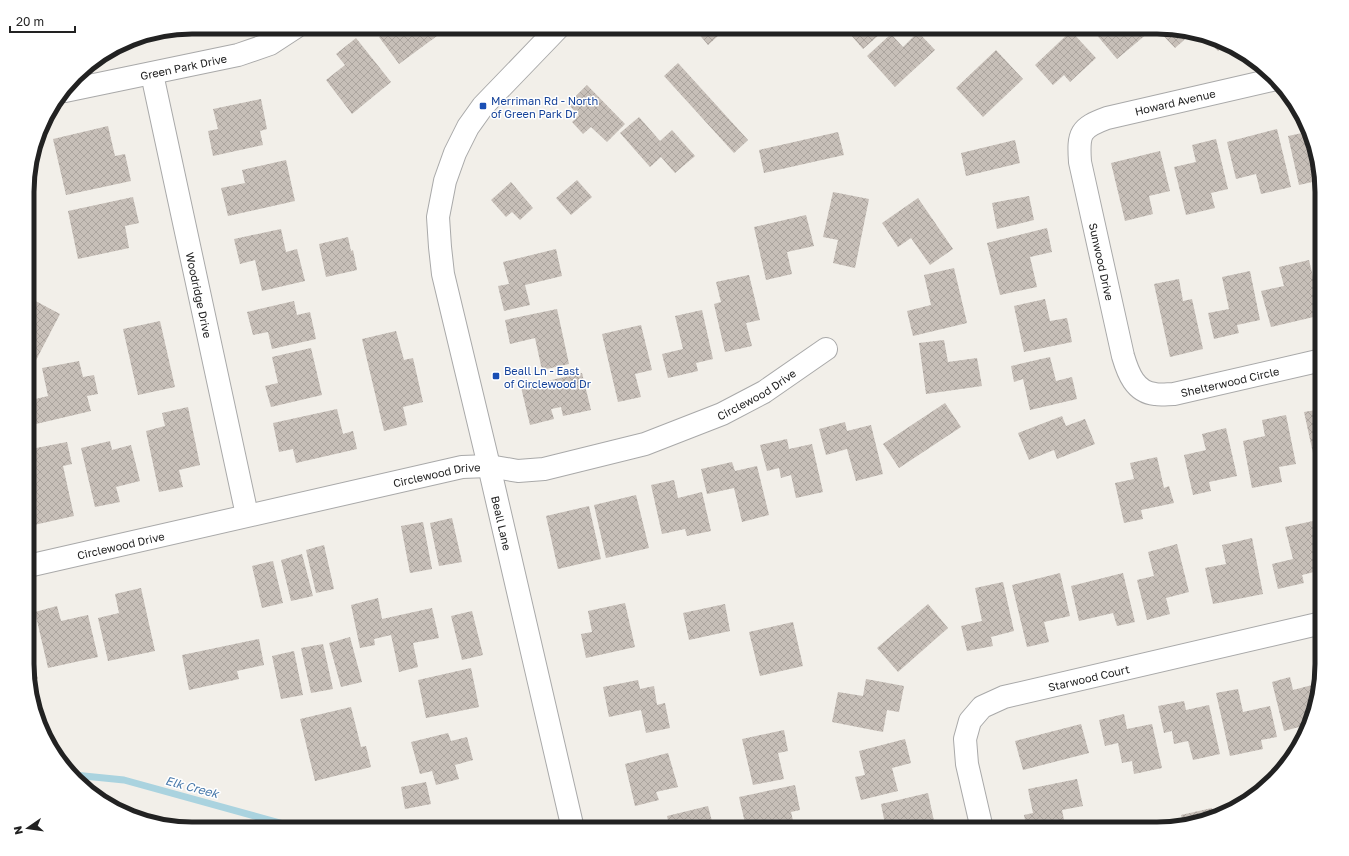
<svg xmlns="http://www.w3.org/2000/svg" width="1349" height="856" font-family="'Golos Text',sans-serif">
  <defs>
    <pattern id="building-cross-hatch" width="8" height="8" patternUnits="userSpaceOnUse"><rect width="8" height="8" fill="#c7bfb8"/><path d="M0 0l8 8M0 8l8-8" fill="none" stroke="#aba49e"/></pattern>
  </defs>
  <rect width="100%" height="100%" fill="#f2efe9"/>
  <g fill="none" stroke-linecap="round" stroke-linejoin="round">
    <path stroke="#aad3df" stroke-width="7" d="M74,775L124,780L302,829"/>
  </g>
  <path fill="url(#building-cross-hatch)" d="M393,27H443L445,30L399,64L379,37Z
    M693,27H728L708,45Z
    M844,27H888L863,49Z
    M1090,27H1143L1148,33L1117,59Z
    M1155,27H1158L1193,32L1175,48Z
    M1071,31L1096,58L1070,82L1064,75L1053,85L1035,65Z
    M918,32L935,50L895,87L867,56L891,34L903,47Z
    M1200,33L1225,44L1218,51Z
    M356,38L391,82L352,114L326,80L345,65L336,54Z
    M996,50L1023,79L983,117L956,88Z
    M678,63L748,140L734,153L664,76Z
    M587,85L625,124L607,142L591,127L583,134L572,122L579,115L568,104Z
    M261,99L267,129L260,131L263,145L213,156L208,131L218,129L213,109Z
    M639,117L660,141L672,130L695,156L675,173L661,157L650,167L620,133Z
    M108,126L115,156L125,154L131,181L66,195L53,139Z
    M1277,129L1291,187L1261,194L1256,174L1236,179L1227,142Z
    M838,132L844,155L764,173L759,150Z
    M1307,132L1321,180L1299,185L1288,136Z
    M1216,139L1228,189L1211,193L1215,208L1186,215L1174,167L1196,162L1192,145Z
    M1015,140L1020,163L966,176L961,153Z
    M1160,151L1170,191L1149,196L1153,214L1125,221L1111,163Z
    M286,160L295,201L228,216L221,188L245,183L242,170Z
    M577,180L592,197L571,215L556,198Z
    M511,182L533,208L520,220L512,212L506,217L491,200Z
    M833,192L869,199L855,268L833,263L838,240L823,237Z
    M1029,196L1034,220L997,229L992,203Z
    M133,197L139,223L125,226L129,248L78,259L68,211Z
    M918,198L953,249L930,265L911,238L898,247L882,223Z
    M806,215L814,246L787,252L792,274L766,280L754,227Z
    M1047,228L1052,252L1030,257L1037,287L1000,295L987,243Z
    M281,229L286,252L297,249L305,281L262,291L255,260L240,264L234,239Z
    M348,237L351,251L353,250L357,270L326,277L319,244Z
    M556,249L562,276L525,285L530,305L504,311L498,286L509,284L503,262Z
    M1309,260L1322,315L1271,327L1261,291L1284,286L1279,267Z
    M954,268L967,323L913,336L907,311L931,305L924,275Z
    M1250,271L1260,320L1237,325L1239,333L1214,339L1208,313L1229,309L1222,277Z
    M749,275L760,320L746,323L752,346L725,352L714,304L721,302L716,282Z
    M1179,279L1183,301L1192,299L1203,349L1170,357L1154,284Z
    M28,280L33,283L28,292Z
    M28,297L60,314L34,364L28,361Z
    M1045,299L1050,321L1067,318L1072,342L1024,352L1014,306Z
    M294,301L297,315L310,312L316,339L272,349L268,332L253,335L247,312Z
    M557,309L569,364L542,370L535,338L510,344L505,320Z
    M702,310L713,359L696,363L698,371L668,378L662,354L683,349L675,316Z
    M160,321L175,387L138,395L123,329Z
    M641,325L652,370L635,374L641,397L618,402L602,334Z
    M396,331L404,360L413,358L423,402L403,407L407,425L384,431L362,339Z
    M944,340L948,362L977,358L982,386L926,394L919,343Z
    M311,348L322,395L271,407L265,386L278,383L272,357Z
    M1050,357L1056,381L1072,377L1077,399L1030,410L1023,379L1014,382L1011,366Z
    M79,361L83,377L94,375L98,394L87,396L91,411L36,424L31,400L48,396L42,368Z
    M582,373L591,410L563,416L561,407L551,409L554,419L530,425L521,387Z
    M945,403L961,427L899,468L883,444Z
    M188,407L200,465L179,470L183,487L159,492L146,431L165,426L162,413Z
    M337,409L343,434L353,431L357,449L296,463L293,449L279,452L273,423Z
    M1322,409V466L1316,467L1304,412Z
    M1286,415L1296,464L1279,467L1282,482L1252,488L1243,441L1265,436L1262,420Z
    M1062,416L1066,426L1085,419L1095,444L1057,459L1054,450L1029,460L1018,433Z
    M845,422L847,431L871,425L883,474L856,481L847,449L826,455L819,429Z
    M1226,428L1237,476L1209,482L1211,491L1193,495L1184,455L1206,450L1202,434Z
    M787,439L789,449L812,444L823,492L796,498L791,475L781,478L779,468L767,471L760,445Z
    M110,441L112,450L131,445L140,481L116,487L120,502L95,507L81,448Z
    M67,442L72,464L63,466L74,516L34,525L28,497V474L36,472L31,449Z
    M1157,457L1164,488L1169,486L1174,503L1141,510L1143,519L1124,523L1115,483L1134,479L1130,463Z
    M732,462L735,471L757,466L769,515L742,522L734,488L707,494L701,469Z
    M674,480L678,498L702,492L711,531L687,536L685,529L662,534L651,485Z
    M636,495L649,548L606,558L594,505Z
    M589,506L601,559L558,569L546,516Z
    M452,518L462,562L439,566L430,523Z
    M1313,521L1322,558V570L1302,575L1304,583L1278,589L1272,564L1293,559L1285,527Z
    M423,522L432,569L410,573L401,526Z
    M1252,538L1263,594L1213,604L1205,568L1226,564L1222,545Z
    M1177,544L1189,592L1166,598L1170,614L1147,620L1137,580L1154,576L1148,552Z
    M324,545L334,589L316,593L306,550Z
    M302,554L313,596L291,601L281,560Z
    M273,561L283,603L262,608L252,566Z
    M1060,573L1070,616L1044,622L1049,642L1027,647L1012,585Z
    M1123,573L1135,622L1117,626L1113,613L1079,621L1071,586Z
    M1003,582L1014,631L991,637L993,646L967,651L961,626L982,621L975,588Z
    M141,588L155,651L108,661L98,618L119,613L115,594Z
    M378,598L382,619L432,608L439,638L413,643L418,667L399,672L391,635L374,639L375,645L360,648L351,605Z
    M625,603L635,647L586,658L581,634L592,632L588,611Z
    M725,604L730,631L689,640L683,613Z
    M928,604L948,628L898,672L877,648Z
    M57,606L61,621L88,615L98,657L48,668L35,612Z
    M472,611L483,655L462,660L451,616Z
    M793,622L803,666L760,676L749,632Z
    M350,637L362,682L341,687L329,643Z
    M259,639L264,665L237,671L239,679L189,690L182,655Z
    M28,644L38,679L28,682Z
    M323,644L333,689L311,693L301,648Z
    M294,651L303,695L281,699L272,656Z
    M471,668L479,707L426,718L418,680Z
    M1290,677L1293,690L1320,683L1313,717L1310,724L1284,731L1272,682Z
    M866,679L904,686L899,712L887,710L883,732L832,722L838,692L863,696Z
    M638,680L640,689L654,686L657,705L665,703L670,728L646,733L641,710L609,717L603,687Z
    M1238,689L1243,712L1270,706L1277,737L1261,740L1263,749L1230,756L1216,693Z
    M1184,701L1186,710L1209,705L1220,754L1193,760L1188,741L1174,744L1172,731L1164,733L1158,706Z
    M351,707L361,747L366,746L371,767L315,781L300,719Z
    M1124,714L1127,729L1152,724L1162,768L1134,774L1132,761L1122,763L1118,743L1105,746L1099,720Z
    M1081,724L1089,753L1023,770L1015,741Z
    M784,730L788,751L778,753L784,779L753,785L742,739Z
    M448,733L451,741L467,737L473,760L455,765L459,779L436,785L432,771L420,774L411,742Z
    M905,739L911,763L892,768L898,791L861,800L855,777L865,775L859,751Z
    M668,753L678,787L656,792L659,800L635,806L625,764Z
    M1077,779L1083,806L1062,810L1064,820L1052,823L1053,829H1027L1024,815L1033,813L1028,789Z
    M426,782L431,804L405,809L401,787Z
    M795,785L800,810L791,812L795,829H758L756,821L745,823L739,797Z
    M928,793L934,821L925,823L926,829H886L881,804Z
    M1249,798L1240,807L1238,800Z
    M708,806L714,829H670L667,816Z
    M1212,808L1214,815L1183,824L1181,815Z
    M1150,821L1152,829H1121V828Z"/>
  <g fill="none" stroke-linecap="round" stroke-linejoin="round">
    <g stroke="#a9a9a9" stroke-width="24">
      <g id="minor">
        <path id="s1" d="M152,74L247,515"/>
        <path id="s2" d="M1272,80L1107,118C1080,128 1078,133 1080,162L1123,356C1128,373 1135,392 1155,394C1161,395 1168,394 1174,394L1322,360"/>
        <path id="s3" d="M65,91L238,55L270,44L296,27"/>
        <path id="s4" d="M28,566L462,467L489,466L518,471L544,469L645,444L722,414L764,392L826,349"/>
        <path id="s5" d="M982,829L967,764L965,739L970,721L982,707L1004,697L1322,623"/>
      </g>
    </g>
    <g stroke="#a9a9a9" stroke-width="24">
      <g id="tertiary">
        <path id="s6" d="M559,27L483,106L468,127L455,153L445,181L438,217L440,247L443,274L489,466L573,829"/>
      </g>
    </g>
    <use href="#minor" stroke="#fff" stroke-width="22"/>
    <use href="#tertiary" stroke="#fff" stroke-width="22"/>
  </g>
  <g fill="#1a4fb4" stroke="#fff" stroke-width="1.5">
    <rect x="479" y="102" width="8" height="8" rx="2"/>
    <rect x="492" y="372" width="8" height="8" rx="2"/>
  </g>
  <g text-anchor="middle" dominant-baseline="central" stroke-width="3" stroke-linejoin="round" paint-order="stroke">
    <g font-size="11" fill="#222" stroke="#fff">
      <text stroke="none"><textPath href="#s3" startOffset="121">Green Park Drive</textPath></text>
      <text transform="translate(1175 102) rotate(-13)">Howard Avenue</text>
      <text stroke="none"><textPath href="#s2" startOffset="330">Sunwood Drive</textPath></text>
      <text stroke="none"><textPath href="#s1" startOffset="226">Woodridge Drive</textPath></text>
      <text stroke="none"><textPath href="#s2" startOffset="556">Shelterwood Circle</textPath></text>
      <text stroke="none"><textPath href="#s4" startOffset="754">Circlewood Drive</textPath></text>
      <text stroke="none"><textPath href="#s4" startOffset="419">Circlewood Drive</textPath></text>
      <text stroke="none"><textPath href="#s6" startOffset="544">Beall Lane</textPath></text>
      <text stroke="none"><textPath href="#s4" startOffset="95">Circlewood Drive</textPath></text>
      <text stroke="none"><textPath href="#s5" startOffset="240">Starwood Court</textPath></text>
    </g>
    <g font-size="11" fill="#164399" stroke="#fff" text-anchor="start">
      <text x="491" y="100">Merriman Rd - North<tspan x="491" dy="13">of Green Park Dr</tspan></text>
      <text x="504" y="370">Beall Ln - East<tspan x="504" dy="13">of Circlewood Dr</tspan></text>
    </g>
    <g font-size="12" font-style="italic" fill="#4a7aab" stroke="#fff">
      <text transform="translate(192 787) rotate(15)">Elk Creek</text>
    </g>
  </g>
  <path d="M0 0H1349V856H0ZM192 34H1157A158 158 0 0 1 1315 192V664A158 158 0 0 1 1157 822H192A158 158 0 0 1 34 664V192A158 158 0 0 1 192 34Z" fill="#fff" fill-rule="evenodd"/>
  <path fill="none" stroke="#222" stroke-width="5" d="M192 34H1157A158 158 0 0 1 1315 192V664A158 158 0 0 1 1157 822H192A158 158 0 0 1 34 664V192A158 158 0 0 1 192 34Z"/>
  <g transform="translate(28 828) rotate(257)" stroke="#ffffff" stroke-width="3" paint-order="stroke">
  <path d="M0-3L7 15L0 10L-7 15Z" fill="#222222"/>
  <text y="-6" font-size="11" font-weight="bold" text-anchor="middle" fill="#222222">N</text>
  </g>
  <path d="M10 26v6h65v-6" fill="none" stroke="#222222" stroke-width="2"/>
  <text x="16" y="26" font-size="12" fill="#222222" stroke="#ffffff" stroke-width="3" paint-order="stroke">20 m</text>
</svg>
